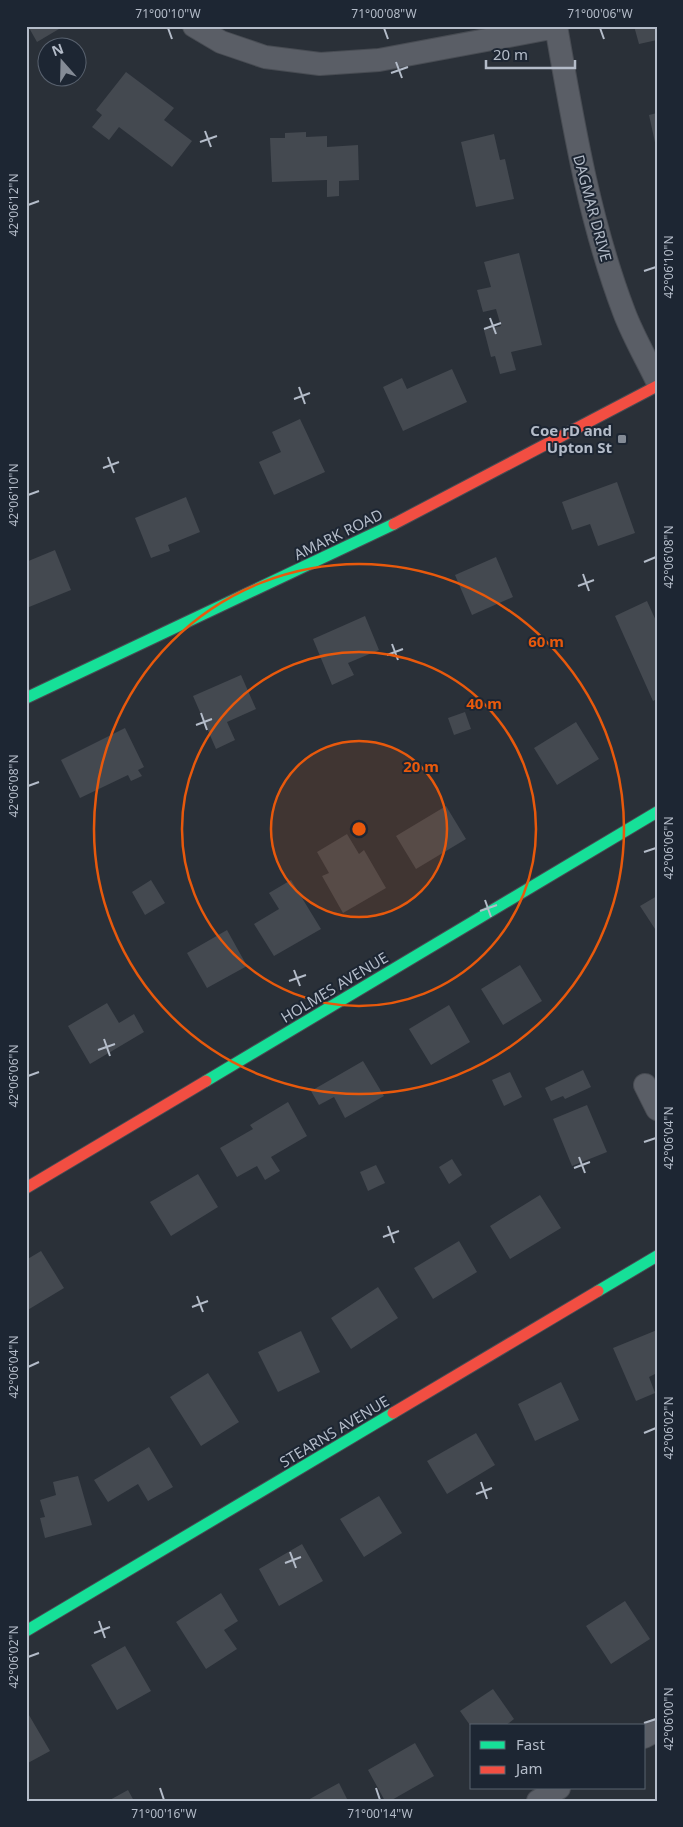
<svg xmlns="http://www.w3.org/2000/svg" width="683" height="1827" font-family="'Noto Sans',sans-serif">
  <rect width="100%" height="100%" fill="#2a3038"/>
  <path fill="#444950" d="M28,26H64L37,42Z
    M634,26H657V40L639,44Z
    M126,72L174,108L164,120L192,141L172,167L119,127L109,140L92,127L102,115L96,110Z
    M657,113V147H656L649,115Z
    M306,132V137L327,136V147L358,145L359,180L339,181V196L327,197V180L272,182L270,138H285V133Z
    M494,134L500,160L505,159L514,199L476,207L461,142Z
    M519,253L542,345L511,352L516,370L500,374L495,356L491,357L484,330L501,326L496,309L483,312L477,290L491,287L484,262Z
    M452,369L467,402L403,431L383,387L402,378L407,389Z
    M300,419L325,472L274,495L259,462L281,452L272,432Z
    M617,482L635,533L598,546L590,524L572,530L562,502Z
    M186,497L200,532L168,545L170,551L151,558L135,518Z
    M55,550L71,590L29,607L26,601V562Z
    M496,557L513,597L472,615L455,575Z
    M647,601L657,623V699L653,701L615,616Z
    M365,616L379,650L348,663L354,675L332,685L313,639Z
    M241,675L256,709L227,722L235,740L216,749L193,696Z
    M465,712L471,729L454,735L448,718Z
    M576,722L599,759L557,785L534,748Z
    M125,728L144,767L138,770L142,776L131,781L128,775L80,798L61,760Z
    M446,806L466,839L416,869L396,836Z
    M347,834L359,854L364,850L386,888L343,913L322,876L329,873L317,852Z
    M151,880L165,903L145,915L132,892Z
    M291,880L321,929L274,956L254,924L279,909L269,893Z
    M657,896V932L640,906Z
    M227,930L247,966L207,988L187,953Z
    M520,965L542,1001L503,1025L481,989Z
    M107,1003L119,1023L134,1014L144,1032L90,1064L68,1026Z
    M449,1005L470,1042L431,1065L409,1029Z
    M363,1061L384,1096L345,1118L334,1097L319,1105L311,1091Z
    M583,1070L591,1087L565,1099L563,1096L551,1101L545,1088Z
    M510,1072L522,1097L504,1106L492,1080Z
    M288,1102L307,1136L271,1157L280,1171L265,1180L257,1166L237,1177L220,1148L253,1129L250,1125Z
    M587,1105L607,1152L572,1166L553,1119Z
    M452,1159L462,1175L449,1184L439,1167Z
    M376,1165L385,1183L368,1191L360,1172Z
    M198,1174L218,1207L171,1236L150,1202Z
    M540,1195L561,1228L510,1259L490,1226Z
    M459,1241L477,1272L433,1299L414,1268Z
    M41,1251L64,1288L26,1311V1260Z
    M378,1287L398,1318L351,1349L331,1318Z
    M657,1330V1373L649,1377L655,1393L636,1401L613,1348Z
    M301,1331L320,1372L278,1392L258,1352Z
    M208,1373L239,1422L201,1446L170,1397Z
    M561,1382L579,1420L535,1441L518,1404Z
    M476,1433L495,1465L447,1494L427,1461Z
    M149,1447L173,1487L148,1501L138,1484L108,1502L94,1480Z
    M78,1476L92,1525L45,1538L40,1518L45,1517L40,1500L56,1495L53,1482Z
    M379,1496L402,1533L364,1557L340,1519Z
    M302,1544L323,1581L279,1606L259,1569Z
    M221,1593L238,1621L224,1630L237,1649L206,1669L176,1622Z
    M625,1601L650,1639L611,1664L586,1626Z
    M125,1646L151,1691L117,1710L91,1665Z
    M493,1689L514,1719L505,1726H472V1728L460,1711Z
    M26,1710L50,1751L26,1764Z
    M415,1743L434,1776L390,1801H385L368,1770Z
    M339,1783L348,1801H306Z
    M128,1790L134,1801H108Z"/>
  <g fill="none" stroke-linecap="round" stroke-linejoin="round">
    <g stroke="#484c53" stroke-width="24">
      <path id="street" d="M194,26L221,42L265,57L320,64L379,60L556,27
        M556,26C573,123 589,220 624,312C633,336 646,358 657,381
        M645,1085L657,1109
        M644,1737L657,1730
        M538,1801L559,1788"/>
    </g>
    <g stroke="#484c53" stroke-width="13">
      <path id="fast" d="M26,698L394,524
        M206,1081L657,812
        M598,1291L657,1256
        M26,1631L393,1413"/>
    </g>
    <g stroke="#484c53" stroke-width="13">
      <path id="jam" d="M394,524L657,386
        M26,1188L206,1081
        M393,1413L598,1291"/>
    </g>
    <use href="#street" stroke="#5a5e66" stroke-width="22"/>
    <use href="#fast" stroke="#16e098" stroke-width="11"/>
    <use href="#jam" stroke="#f24e42" stroke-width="11"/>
  </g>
  <path fill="none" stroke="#b4bcc9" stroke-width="2" d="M168,28L172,39M384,28L388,39M600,28L604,39M396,62L402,78M391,73L408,67M205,131L211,147M200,142L217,136M28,205L39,201M644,271L656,267M490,318L496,334M484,329L501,323M299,387L305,404M294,399L310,393M108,457L114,473M103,468L119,462M28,495L39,491M644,562L656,557M583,574L589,591M578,586L594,580M392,644L398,660M387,655L403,649M201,713L207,730M196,725L212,719M28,786L39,782M644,852L656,848M485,900L491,917M480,911L497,905M294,970L300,986M289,981L306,975M104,1039L110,1056M98,1050L115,1044M28,1076L39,1072M644,1142L656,1138M579,1157L585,1173M574,1168L590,1162M388,1226L394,1243M383,1237L399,1231M197,1296L203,1312M192,1307L208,1301M28,1367L39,1362M644,1433L656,1428M481,1482L487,1499M476,1494L492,1488M290,1552L296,1568M285,1563L301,1557M99,1621L105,1638M94,1633L110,1627M28,1657L39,1653M644,1723L656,1719M160,1788L164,1800M376,1788L380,1800"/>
  <circle cx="359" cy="829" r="88" fill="#e8590c" fill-opacity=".12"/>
  <g fill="none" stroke="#e8590c" stroke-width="2.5">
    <circle cx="359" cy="829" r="88"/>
    <circle cx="359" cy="829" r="177"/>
    <circle cx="359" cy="829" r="265"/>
  </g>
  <rect fill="#848b96" stroke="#1d2633" stroke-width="2" x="617" y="434" width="10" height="10" rx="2.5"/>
  <g text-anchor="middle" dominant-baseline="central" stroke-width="4" stroke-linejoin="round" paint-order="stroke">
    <g font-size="15" fill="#b4bcc9" stroke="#1d2633">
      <text transform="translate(593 208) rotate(75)">DAGMAR DRIVE</text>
      <text transform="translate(338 534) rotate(-26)">AMARK ROAD</text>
      <text transform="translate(334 987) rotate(-31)">HOLMES AVENUE</text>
      <text transform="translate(334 1431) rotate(-31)">STEARNS AVENUE</text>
    </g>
    <g font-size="15" font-weight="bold" fill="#b4bcc9" stroke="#1d2633" text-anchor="end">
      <text x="612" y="430">Coe rD and<tspan x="612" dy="17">Upton St</tspan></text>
    </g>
  </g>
  <circle cx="359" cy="829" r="8" fill="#e8590c" stroke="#1d2633" stroke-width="2.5"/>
  <g font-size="15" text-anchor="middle" font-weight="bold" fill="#e8590c" stroke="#1d2633" stroke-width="4" stroke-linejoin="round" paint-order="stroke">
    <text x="546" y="647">60 m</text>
    <text x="484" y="709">40 m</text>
    <text x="421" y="772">20 m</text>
  </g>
  <rect width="683" height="1827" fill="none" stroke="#1d2633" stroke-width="55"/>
  <rect x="470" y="1724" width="175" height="65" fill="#1d2633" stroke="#59626f"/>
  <rect x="480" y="1741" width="25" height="8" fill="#16e098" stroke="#59626f"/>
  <text x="516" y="1750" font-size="15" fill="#b4bcc9">Fast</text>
  <rect x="480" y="1766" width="25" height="8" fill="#f24e42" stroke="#59626f"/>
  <text x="516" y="1774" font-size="15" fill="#b4bcc9">Jam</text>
  <g transform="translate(62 62) rotate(340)"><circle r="24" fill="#1d2633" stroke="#59626f"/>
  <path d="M0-4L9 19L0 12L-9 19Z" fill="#848b96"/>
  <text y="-8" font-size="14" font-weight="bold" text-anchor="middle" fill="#b4bcc9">N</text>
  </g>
  <path d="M486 60v8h89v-8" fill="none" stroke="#b4bcc9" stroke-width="2.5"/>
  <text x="493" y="60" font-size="15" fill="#b4bcc9" stroke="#1d2633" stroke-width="4" paint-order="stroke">20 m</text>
  <rect x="28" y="28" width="628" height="1772" fill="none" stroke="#b4bcc9" stroke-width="2"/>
  <g font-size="12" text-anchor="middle" fill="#b4bcc9">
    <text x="168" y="18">71°00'10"W</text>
    <text x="384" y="18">71°00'08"W</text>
    <text x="600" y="18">71°00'06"W</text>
    <text transform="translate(14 205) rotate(-90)" y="4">42°06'12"N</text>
    <text transform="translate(669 267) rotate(-90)" y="4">42°06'10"N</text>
    <text transform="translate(14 495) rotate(-90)" y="4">42°06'10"N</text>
    <text transform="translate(669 557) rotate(-90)" y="4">42°06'08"N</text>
    <text transform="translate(14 786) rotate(-90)" y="4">42°06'08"N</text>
    <text transform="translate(669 848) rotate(-90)" y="4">42°06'06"N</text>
    <text transform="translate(14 1076) rotate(-90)" y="4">42°06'06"N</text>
    <text transform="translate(669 1138) rotate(-90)" y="4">42°06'04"N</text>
    <text transform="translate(14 1367) rotate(-90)" y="4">42°06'04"N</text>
    <text transform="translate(669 1428) rotate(-90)" y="4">42°06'02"N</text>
    <text transform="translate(14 1657) rotate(-90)" y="4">42°06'02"N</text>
    <text transform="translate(669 1719) rotate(-90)" y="4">42°06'00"N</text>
    <text x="164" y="1818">71°00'16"W</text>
    <text x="380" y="1818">71°00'14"W</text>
  </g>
</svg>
